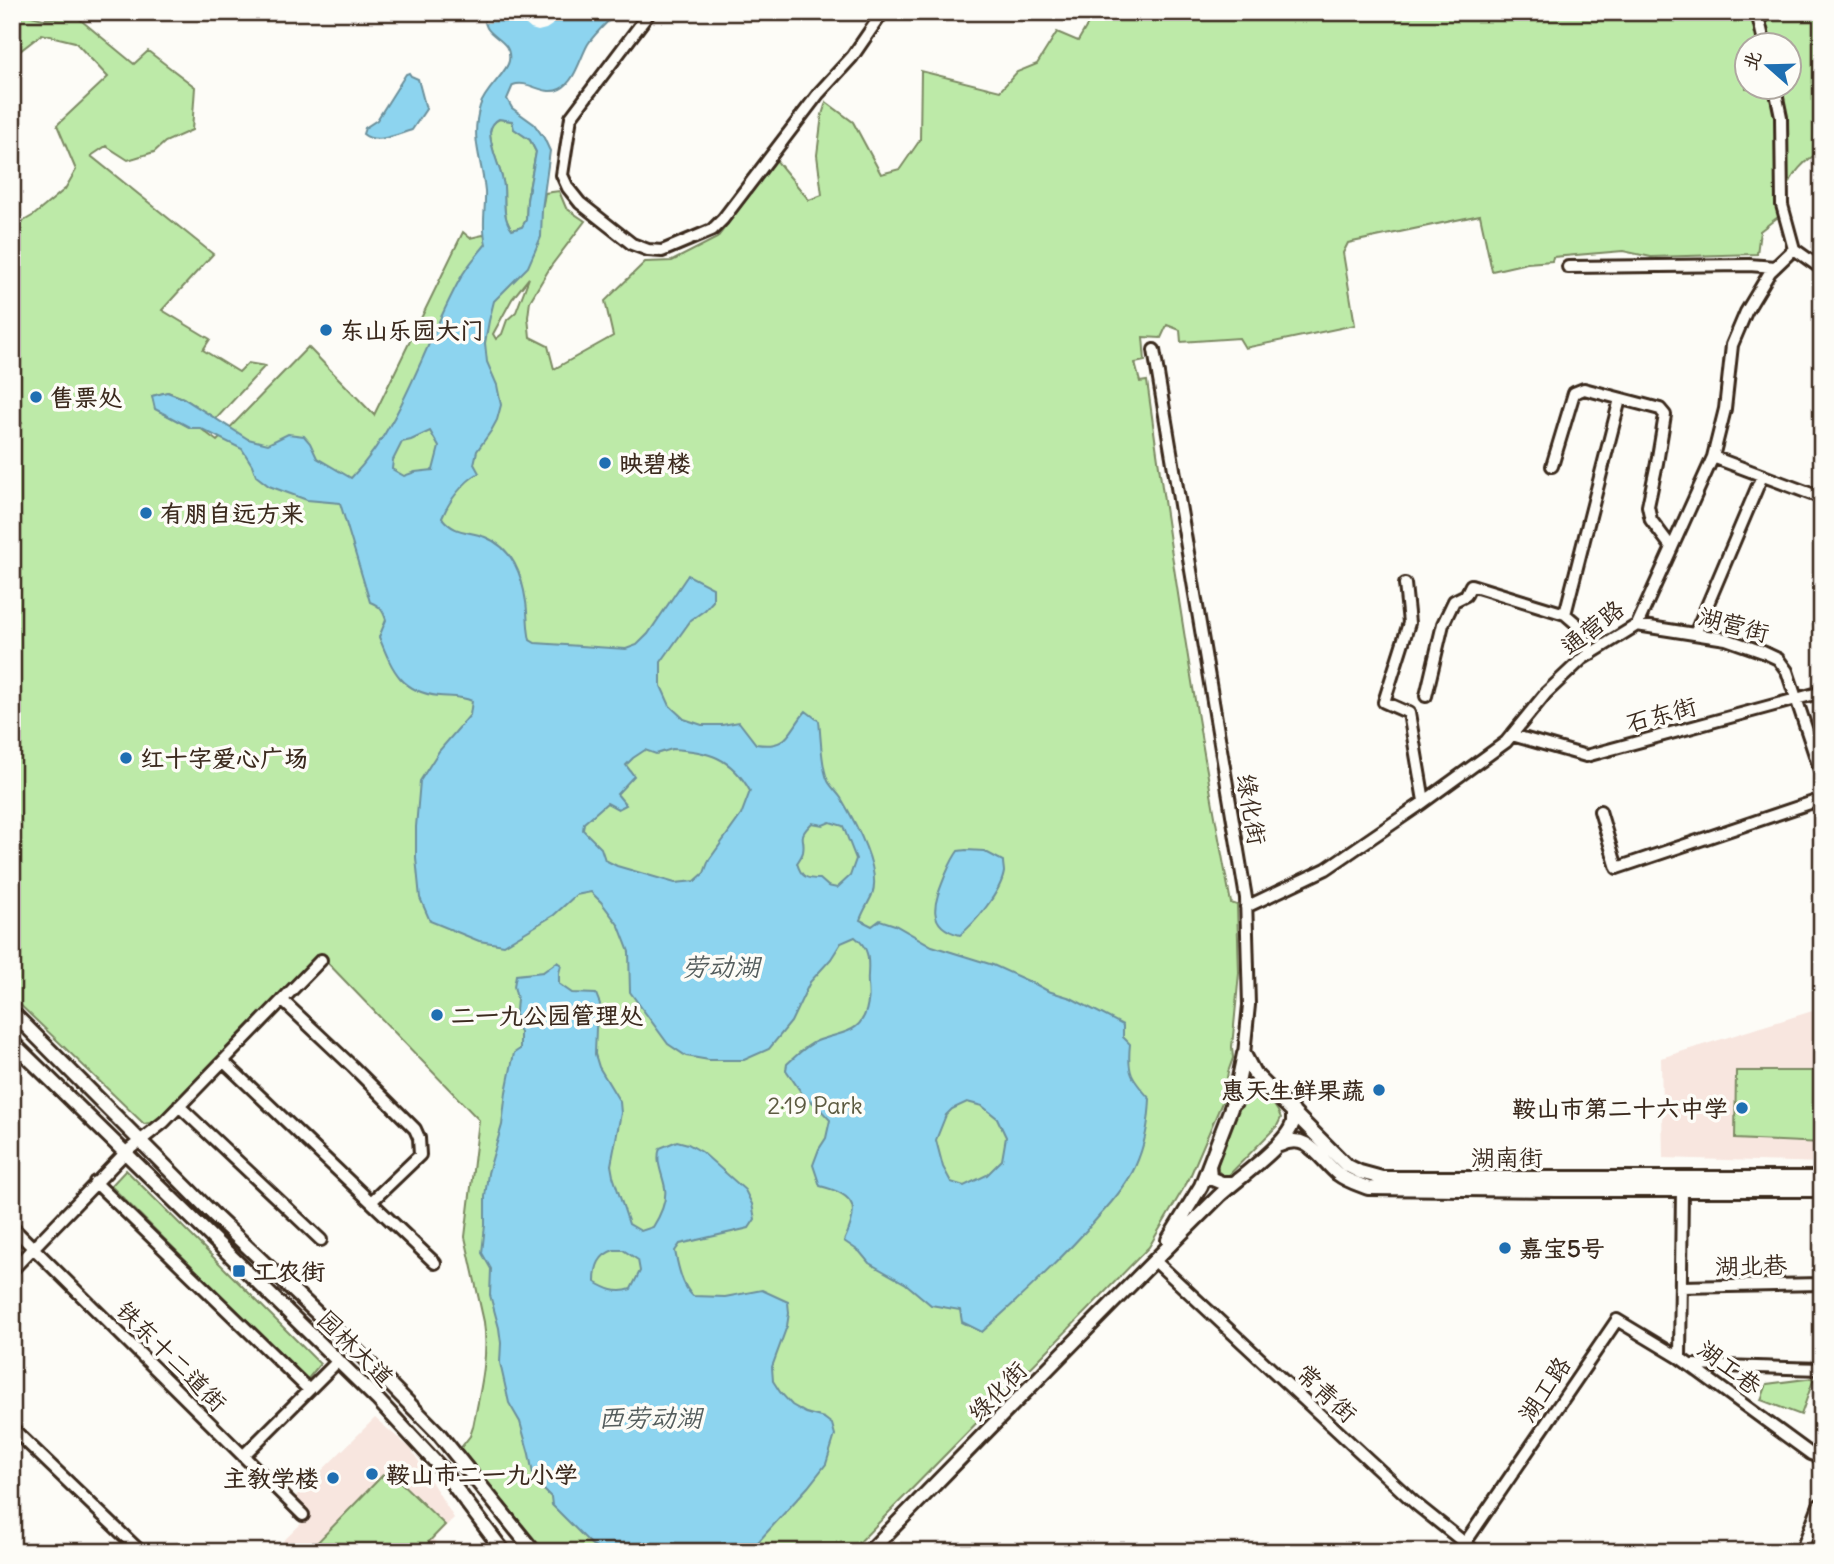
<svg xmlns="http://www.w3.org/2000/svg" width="1834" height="1564" font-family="Delius,'LXGW WenKai TC',sans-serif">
  <rect width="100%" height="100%" fill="#fdfcf7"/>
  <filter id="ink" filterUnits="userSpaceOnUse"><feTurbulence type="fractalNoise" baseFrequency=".0143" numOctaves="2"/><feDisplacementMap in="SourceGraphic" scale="14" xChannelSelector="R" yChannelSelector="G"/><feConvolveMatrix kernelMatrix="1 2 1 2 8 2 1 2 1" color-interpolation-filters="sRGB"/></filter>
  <g filter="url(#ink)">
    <path fill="#f8e6df" d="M1822,1008V1163L1663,1158L1661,1058Z
      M375,1418L411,1449L454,1518L433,1539L440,1548L436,1552H272L308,1517L293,1499Z"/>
    <path fill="#bdeaa8" stroke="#7c8a63" stroke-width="2" fill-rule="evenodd" d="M1095,12H1822V152C1807,157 1789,176 1787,192C1786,198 1787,204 1787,210L1760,231L1757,254L1651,257L1623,251L1553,257L1552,261L1527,263L1492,271L1480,215L1348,243L1343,253L1355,325L1245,348L1239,338L1181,342L1180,330L1167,325L1161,338L1143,337L1145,361L1135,363L1140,382L1147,381C1171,556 1198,730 1231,903L1237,905L1239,973L1232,1047L1233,1058L1228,1072L1223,1100L1189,1179L1149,1247L850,1552H545L460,1449L470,1436L473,1427C480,1392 489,1357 484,1322L465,1237L479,1120L322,957L160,1121L144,1124L12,997V433L22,423L12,417V225L15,226L34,215L65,189L76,170L57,125L108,77L75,42L42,34L16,54L12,49V25L24,14L43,19L77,17L134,64L148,51L195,87L192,130L165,142L154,152L128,160L106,146L91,156L213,254L162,310L210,339L203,350L239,372L248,363L265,366L216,419L183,398L168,392L152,396L156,409L191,428H200L217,441L308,347L374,415L463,232L470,238L483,235L534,253L545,193L559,191L566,208L585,221L551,266L530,301L528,317L530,337L548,346L554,369L613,336L605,301L645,262L672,261L717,238L776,160L809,200L822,195L817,155L822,115L826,102L853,122L881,174L900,169L920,140L921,71L1000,91L1017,72L1037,64L1057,32L1078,41ZM1746,46H1788V88H1746ZM529,278L516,312L507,320L502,334L496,339L493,334L512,299Z
      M499,119L512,121L514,129L530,140L536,152L527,200L526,220L522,227L512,230C502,217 505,202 504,187C502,169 490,151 490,132C490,126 493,122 499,119Z
      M1736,1071H1822V1143L1735,1139Z
      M1254,1096C1268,1095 1276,1105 1281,1118L1277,1126L1228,1176L1222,1175L1218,1171V1163L1239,1106Z
      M126,1170L320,1364L307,1380L111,1186Z
      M1814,1378L1801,1415L1761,1400L1767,1384Z
      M391,1473L445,1525L419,1552H308L383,1475Z"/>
    <path fill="#8dd4ef" stroke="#6c909b" stroke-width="2" fill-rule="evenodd" d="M486,12H618C607,22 596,32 588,44C580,58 575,82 560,89C543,97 529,79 513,85L507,99L512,108L534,124L544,138L550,151L542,209L541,237L528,267L494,301L489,321L485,343L487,362L497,385L501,405L497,420L491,431L477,451L474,464L479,473C463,482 449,501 442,518C456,535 467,530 485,537C513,548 522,575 526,602C528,615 527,628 530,640L535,643L626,649L637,645L648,634L688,575L713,588V601L705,610L691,620L661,662V686L670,706L684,719L702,725H722L739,722L756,744C789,749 788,732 806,711L819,721C821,737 821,767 828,781C831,787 837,792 841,798C854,820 882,870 872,895C868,904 863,911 860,920L872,926L880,920L895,925L932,946L993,965L1037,985L1048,991L1071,998L1123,1025V1037L1130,1044C1127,1073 1131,1078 1150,1099C1149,1123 1145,1145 1135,1167C1127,1184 1113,1201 1100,1215C1064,1257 1023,1295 982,1332L962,1322L960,1310L931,1305L906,1284L869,1263L860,1252L844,1241C859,1209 858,1195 820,1186L813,1165L819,1149L826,1138L830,1120L817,1106L803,1095L786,1070L787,1064C796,1056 806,1045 817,1041C841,1031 863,1036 868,1002C870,994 867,984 868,975C869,958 869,948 855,937L841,943L831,959L810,982L791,1022L769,1049L744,1060H709L686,1056L668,1044L630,992L629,952L619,926L601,902L591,892L576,895L554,915L504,945L479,941L430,921L420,898L416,858V827L420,781L439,751L470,715L472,701C461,696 450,697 439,696C400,692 392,669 379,637L386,620C383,610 380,606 370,602L340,503L307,500L269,486L256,476L252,465L242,449L200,428H191L155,409L152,396L167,392L183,398L248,439L268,444L288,434L304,436L310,443L317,458L351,478C404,423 423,346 460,279C466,267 477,255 486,244C481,226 486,209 485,191C482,159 470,140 480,106C485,89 507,73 509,61C513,35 478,39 486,12ZM499,119L512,121L514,129L530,140L536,152L527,200L526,220L522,227L512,230C502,217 505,202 504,187C502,169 490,151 490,132C491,126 493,122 499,119ZM430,431L439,447L433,470L415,472L404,476L392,469L393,460L402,442L411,440ZM672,749C708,751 731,757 750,791L741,815L709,860L704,873L695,881L675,883L617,866L605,860L601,848L583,830L584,823L607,803L618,809L626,805L617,794L634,776L626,765L633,758L645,750L656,754ZM830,822L843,826L856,859L850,876L837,888L828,886L820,879C806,879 801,877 797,863C799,860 802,856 803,852C806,836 796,839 812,823L823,825ZM967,1102L982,1106L997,1118L1006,1137L1002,1160L987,1175L964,1186L951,1182L943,1167L936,1140L946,1115L952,1109Z
      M409,73L411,76L418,79L426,109L412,130C398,134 376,145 363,134L365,128L377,120L406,74Z
      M966,850L984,851L1003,861C1003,865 1004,869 1004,872C1001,892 975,923 960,935C924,926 935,901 945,876C949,867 952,859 958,851Z
      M557,962L561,965L559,973V984L572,993L596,994L600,1004L596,1028L595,1054L599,1067L620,1102L621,1113L611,1165L613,1176L629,1224L641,1231L653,1227C660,1216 667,1202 665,1188C663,1175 655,1162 660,1148L677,1141L688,1144L702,1152L745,1190L752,1204L755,1219L749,1228L680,1244L675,1251C678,1266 682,1286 693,1296L725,1297L762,1290L788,1302L789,1313L787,1326L772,1367L773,1381L780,1392L792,1405L806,1413L824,1418L832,1424L835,1435L826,1464L808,1487L749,1552H601L591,1544L552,1505L551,1497L544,1490L533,1474L529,1454L520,1422L509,1403L500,1363L501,1343L499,1328L490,1295L491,1269L482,1253L485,1225V1197L488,1173L502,1125L506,1092L514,1053L520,1049V1032L515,1023L517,999L514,986L516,975L543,972ZM614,1250H623L638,1260L640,1271L631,1289C617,1294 607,1289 595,1282C595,1266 599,1255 614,1250Z"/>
    <path fill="#fdfcf7" d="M521,12H557L552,25L546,29L538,31L531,29L525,24L522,18L485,23L484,18Z"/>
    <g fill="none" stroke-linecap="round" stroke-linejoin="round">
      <path stroke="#6c909b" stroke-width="2.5" d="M12,348H17"/>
      <g stroke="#3b2a1e" stroke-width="16">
        <path id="minor" d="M650,12L571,117L562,175L568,188L580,203L632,244L648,250L662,251L712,230L723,219L819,93L852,57L883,12
          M1757,12L1765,46
          M1775,88L1781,117L1782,205L1794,249
          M1794,249L1822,269
          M1568,267L1749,265L1775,267
          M1154,350L1246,898L1249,1005L1244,1054
          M1713,457L1822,498
          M1552,466L1574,393L1584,389L1660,409L1665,415L1657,463L1648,506L1651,520L1672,548
          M1405,584L1409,623L1384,702L1409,713L1424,801
          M1565,614L1620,399
          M1637,625L1726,639L1763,652L1778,659L1787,671L1822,776
          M1695,634L1762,476
          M1426,696L1443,624L1454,601L1466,595L1471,585L1565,614L1579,626L1591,654
          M1512,735L1586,756L1822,692
          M1600,811L1617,868L1822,799
          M1246,907L1326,869L1418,806L1506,742L1546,693L1582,659L1637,625L1713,457L1725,409L1732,345L1746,312L1770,272L1794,249
          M223,1061L371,1202L420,1155L419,1138L415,1129L352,1066L282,1000
          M179,1106L321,1240
          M95,1182L309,1390
          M1682,1190L1680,1358L1811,1454L1822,1458
          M371,1202L435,1263
          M12,1227L303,1515
          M1154,1260L1416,1504L1476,1552
          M12,1270L126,1152L164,1122L321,960
          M1681,1287L1822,1284
          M1693,1365L1822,1369
          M12,1428L141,1552
          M243,1456L339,1360
          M1465,1543L1617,1320L1680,1358
          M1801,1552L1819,1505"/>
      </g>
      <g stroke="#3b2a1e" stroke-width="18">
        <path id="major" d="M12,13L13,12
          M12,1012L216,1217L362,1356L439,1434L534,1552
          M12,1042L377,1399L439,1466L504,1552
          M1244,1054L1254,1073L1346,1165L1360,1172L1382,1178H1822
          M1235,1102C1246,1088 1253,1085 1270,1090
          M1280,1145C1307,1131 1319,1158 1338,1174C1347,1181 1358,1184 1368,1188L1557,1190H1822
          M1209,1165L1210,1178L1222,1183H1233
          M1168,1240L1201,1186L1231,1108L1238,1083L1244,1054
          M869,1552C985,1433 1101,1313 1219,1196C1237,1179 1288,1144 1293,1122C1293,1121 1293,1112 1293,1111"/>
      </g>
      <use href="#minor" stroke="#fdfcf7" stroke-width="10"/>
      <use href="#major" stroke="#fdfcf7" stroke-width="12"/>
    </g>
  </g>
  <g fill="#1f6fb2" stroke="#fdfcf7" stroke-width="2.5">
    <circle cx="326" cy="330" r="7"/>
    <circle cx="36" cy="397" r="7"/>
    <circle cx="605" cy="463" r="7"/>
    <circle cx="146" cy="513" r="7"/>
    <circle cx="126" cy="758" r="7"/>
    <circle cx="437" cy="1015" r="7"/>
    <circle cx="1379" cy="1090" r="7"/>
    <circle cx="1742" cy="1108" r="7"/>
    <circle cx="1505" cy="1248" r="7"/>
    <rect x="232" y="1264" width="14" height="14" rx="3.5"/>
    <circle cx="372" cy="1474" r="7"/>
    <circle cx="333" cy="1478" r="7"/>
  </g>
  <g text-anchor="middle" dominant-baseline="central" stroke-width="7" stroke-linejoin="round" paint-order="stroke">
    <g font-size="24" font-weight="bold" fill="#3b2a1e" stroke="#fdfcf7" text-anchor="start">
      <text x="340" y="330">东山乐园大门</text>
      <text x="50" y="397">售票处</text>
      <text x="619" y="463">映碧楼</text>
      <text x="160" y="513">有朋自远方来</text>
      <text x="140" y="758">红十字爱心广场</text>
      <text x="451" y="1015">二一九公园管理处</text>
      <text x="1365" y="1090" text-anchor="end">惠天生鲜果蔬</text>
      <text x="1728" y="1108" text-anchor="end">鞍山市第二十六中学</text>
      <text x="1519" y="1248">嘉宝5号</text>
      <text x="253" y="1271">工农街</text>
      <text x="386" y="1474">鞍山市二一九小学</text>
      <text x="319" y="1478" text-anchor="end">主教学楼</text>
    </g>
    <g font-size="24" fill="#3b2a1e" stroke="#fdfcf7">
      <text transform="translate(1734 624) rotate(15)">湖营街</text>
      <text transform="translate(1592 627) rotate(-38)">通营路</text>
      <text transform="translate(1661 714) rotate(-15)">石东街</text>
      <text transform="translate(1252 809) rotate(80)">绿化街</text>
      <text x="1507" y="1157">湖南街</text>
      <text transform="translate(1751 1265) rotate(-1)">湖北巷</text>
      <text transform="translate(356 1348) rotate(45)">园林大道</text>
      <text transform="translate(172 1356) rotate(45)">铁东十二道街</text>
      <text transform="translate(1730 1367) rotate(37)">湖工巷</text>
      <text transform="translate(1544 1389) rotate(-56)">湖工路</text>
      <text transform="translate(997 1391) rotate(-46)">绿化街</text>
      <text transform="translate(1327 1393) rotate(43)">常青街</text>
    </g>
    <g font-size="24" fill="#5c5a40" stroke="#fdfcf7">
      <text x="815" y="1105">2·19 Park</text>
    </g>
    <g font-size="26" font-style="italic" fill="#545d5d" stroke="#fdfcf7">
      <text x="721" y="966">劳动湖</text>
      <text x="650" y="1417">西劳动湖</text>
    </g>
  </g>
  <rect width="1834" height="1564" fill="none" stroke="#fdfcf7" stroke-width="42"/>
  <rect x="21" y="21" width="1792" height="1522" fill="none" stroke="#3b2a1e" stroke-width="2.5" filter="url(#ink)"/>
  <g transform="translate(1768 66) rotate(290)"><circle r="33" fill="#fdfcf7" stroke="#afa8a0" stroke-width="2"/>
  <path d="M0-5L12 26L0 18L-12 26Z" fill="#1f6fb2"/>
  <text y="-10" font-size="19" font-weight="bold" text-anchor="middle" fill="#3b2a1e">北</text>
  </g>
</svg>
